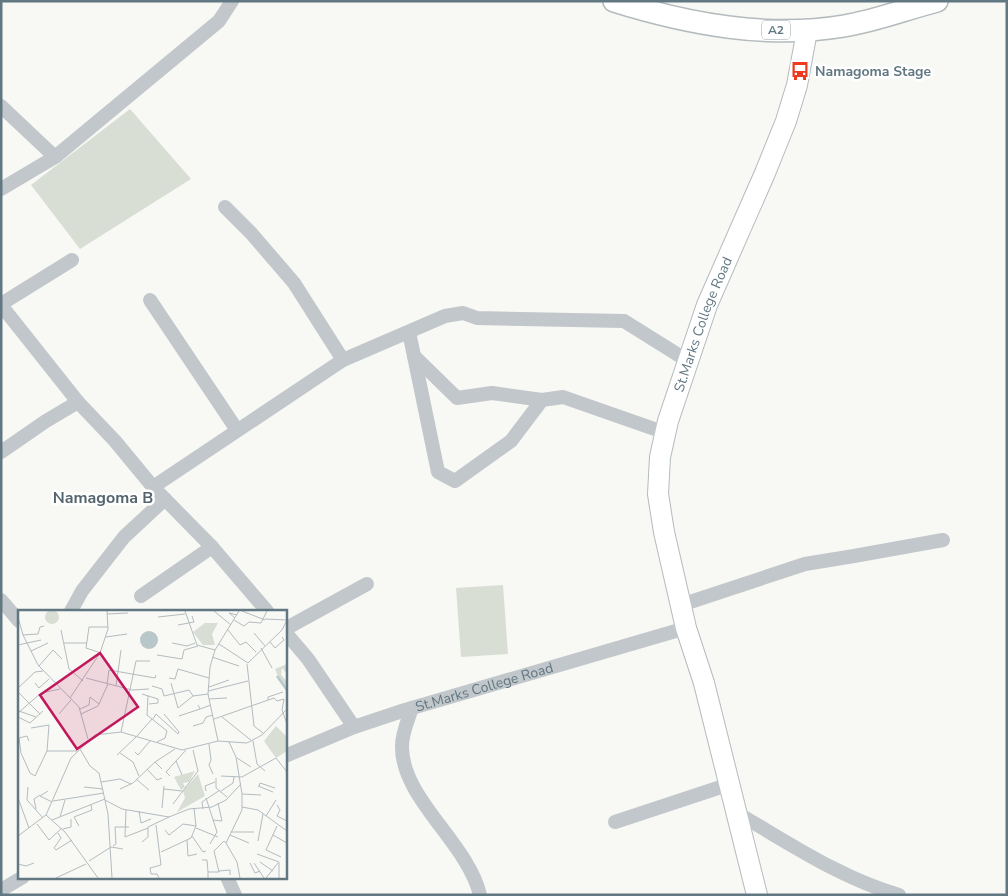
<svg xmlns="http://www.w3.org/2000/svg" width="1008" height="896" font-family="'Nunito Sans',sans-serif">
  <rect width="100%" height="100%" fill="#f8f8f5"/>
  <path fill="#d8ded4" d="M130,109L191,179L80,249L31,185Z
    M503,585L508,654L461,657L456,588Z"/>
  <g fill="none" stroke-linecap="round" stroke-linejoin="round">
    <g stroke="#b3bbbf" stroke-width="22">
      <g id="secondary">
        <path id="s2" d="M757,895L704,683L686,628L664,532L658,494L660,457L668,421L707,305L765,173L786,121L797,85L807,31"/>
      </g>
    </g>
    <g stroke="#b4bbbe" stroke-width="24">
      <path id="primary" d="M614,1C688,24 767,39 844,26C875,21 906,9 937,1"/>
    </g>
    <g stroke="#c1c7ca" stroke-width="14">
      <path d="M1,106L55,157"/>
      <path d="M1,189L55,157L219,21L232,1"/>
      <path d="M225,207L251,233L294,283L343,360"/>
      <path d="M150,300L237,430"/>
      <path d="M1,304L72,260"/>
      <path d="M1,305L78,402L115,441L153,487L212,547L267,611"/>
      <path d="M409,332L438,472L455,481L511,441L542,400L563,397L666,433"/>
      <path d="M414,356L457,398L492,393L542,400"/>
      <path d="M1,452L46,421L78,402"/>
      <path d="M153,487L343,360L445,316L463,313L477,318L624,321L688,361"/>
      <path d="M141,596L212,547"/>
      <path d="M1,600L19,621"/>
      <path d="M681,605L805,564L854,556L943,540"/>
      <path d="M71,611L82,591L124,537L165,499"/>
      <path d="M285,629L367,584"/>
      <path d="M285,632L308,659L354,727"/>
      <path d="M412,708C408,720 402,733 402,746C401,798 468,843 480,895"/>
      <path id="s1" d="M285,756L354,727L405,710L686,628"/>
      <path d="M737,813C789,843 840,878 899,895"/>
      <path d="M615,822L730,784"/>
      <path d="M227,877L235,895"/>
      <path d="M1,890L23,877"/>
    </g>
    <use href="#secondary" stroke="#fff" stroke-width="20"/>
    <use href="#primary" stroke="#fff" stroke-width="21"/>
  </g>
  <defs>
    <g id="bus-bare" transform="scale(1.5)"><path d="M-5-6H5V4H4V6H2V4H-2V6H-4V4H-5ZM-3.5-4V0h7V-4ZM-3.5 1.2v1.5H-2V1.2ZM2 1.2v1.5H3.5V1.2Z" fill="#ee3b1f" stroke="#fff" stroke-width="2.5" paint-order="stroke"/></g>
  </defs>
  <g fill-rule="evenodd">
    <use href="#bus-bare" x="800" y="71"/>
  </g>
  <g text-anchor="middle" dominant-baseline="central" stroke-width="5" stroke-linejoin="round" paint-order="stroke">
    <rect fill="#fff" stroke="#90a0a8" stroke-width="1" x="762" y="20.5" width="28" height="19" rx="4"/>
    <g font-size="12" font-weight="bold" fill="#617782">
      <text x="776" y="30">A2</text>
    </g>
    <g font-size="14" font-weight="bold" fill="#617782" stroke="#fff" text-anchor="start">
      <text x="815" y="71">Namagoma Stage</text>
    </g>
    <g font-size="14" fill="#617782" stroke="#fff">
      <text stroke="none"><textPath href="#s2" startOffset="590">St.Marks College Road</textPath></text>
      <text stroke="none"><textPath href="#s1" startOffset="211">St.Marks College Road</textPath></text>
    </g>
    <g font-size="16" font-weight="bold" fill="#54646d" stroke="#fff">
      <text x="103" y="498">Namagoma B</text>
    </g>
  </g>
  <g transform="translate(18 610)">
    <rect width="269" height="269" fill="#f8f8f5"/>
    <path d="M27 7a7 7 0 1 1 14 0a7 7 0 1 1-14 0ZM187,13H200L194,24L197,35H185L175,22ZM269,54V64L264,58L263,65L269,71V78L263,73L257,59ZM258,116L269,127V141L258,148L246,131ZM177,161L171,172L165,173L167,177L163,180L156,167ZM180,164L187,186L159,202L167,188L165,181Z" fill="#d8ded4"/>
    <path d="M122 30a9 9 0 1 1 18 0a9 9 0 1 1-18 0Z" fill="#b7c7ca"/>
    <path fill="none" stroke="#b7c7ca" stroke-width="2.5" d="M259,66L269,80"/>
    <path fill="none" stroke="#b3bcc0" stroke-width="1" d="M167,1L179,35L197,40M196,1L213,15M224,1L247,10M89,4L110,3M0,7L5,25L20,55L61,97L70,129M140,7L167,4M217,8L211,3L219,5M216,10L226,16L231,12L243,13L249,1M160,15L176,12L174,6M43,20L51,59L65,71M210,20L222,35L228,32L238,42M236,23L247,36M5,25L20,24L22,17L26,16M88,27L109,24M252,32L257,38L266,30L264,27M46,33H69M154,33L169,36L177,33M201,34L230,53L264,20L269,10L247,9M0,35L23,30M243,38L254,58M13,41L30,33M83,43L68,38L71,17H90M139,45L164,49L166,40L180,36M194,47L221,56M229,54L236,116L245,123M21,56L35,40L44,49M68,68L114,80M151,68L157,69L160,59L191,68M17,73L21,78L31,69M153,73L160,98L175,86L190,84M89,74L91,60L137,68L138,65M98,76L103,40M134,76L144,79L146,86L171,80L175,86M191,77L211,70M0,78L17,62L25,61M114,80L131,79M190,81L230,71M0,82L22,104M124,84L140,89V93L131,94M130,86L129,105L149,121L147,128L139,132M52,88L82,43L90,19L89,1M191,89L209,88M250,90V87L265,82M180,95L182,99L193,95M62,99L71,95L72,87L81,94M1,101L18,107M0,103L23,83L42,79M41,104L53,90M63,104L80,96L90,74M146,104L161,122L160,124M161,106L182,99M0,107L12,113L25,101M204,107L234,131M135,109L138,104L160,124M196,109L256,88L259,91L266,89L264,100L269,114M175,116L185,113L188,107L195,105M13,118L31,115L29,141M103,122L118,51H132M119,126L134,109M11,131L9,126L1,128L3,143L12,163L17,166L29,141H59M200,131L190,84L192,57L197,40L221,1M235,131L239,154L247,161M211,132L218,147L224,184L243,185M191,134L193,150L191,155L195,164M62,139L72,156L81,163L90,204L94,268M117,142L120,145L132,131M102,143L115,152L121,166M99,145L118,127M219,148L233,157M158,151L164,165M129,159L139,170L144,168M144,159L137,152L157,139M152,166L148,162L168,140M203,166L224,167L258,148L269,162M198,168V178L209,187M118,169L131,180M83,172L102,169L113,174M240,176L255,182M241,176L242,173L257,178M10,177L9,190L25,208M66,177L85,179M102,179L115,173L137,152M146,179L164,181M30,181L22,186L34,192M188,181L187,176L197,172M203,181L215,173L216,167M0,188L11,218M188,188L199,222L192,234M87,190L104,199L151,207L171,199L194,197L208,190L222,175M35,191L86,183M155,194L180,161L175,140M259,195L262,200L259,206L269,211M224,197L240,200L269,221M144,198L146,176M18,199L16,189L22,185M185,199L184,192L202,180M108,200L107,227L130,218M121,201L123,213L133,209M28,205L47,222L80,268M248,206L258,190M42,207L47,190M34,210L87,189M195,210L204,211L200,193M19,214L31,230L44,218M138,215L143,255L132,258L133,264H139L141,268M61,216L56,207L74,200L73,195M259,216L248,240L263,247M178,218L200,227M45,219L53,217V209M147,220L151,225L165,214L178,216M213,222H236M212,225L231,233M255,225L269,233M0,226L28,205L53,148L77,125L103,122L164,140L200,131L229,133L244,125L269,99M174,226L185,242L188,241M169,230L170,246L179,244M240,231L245,204M124,232L130,227V217L151,207M95,236L98,234L97,217H111M36,238L38,240L54,230M36,238L43,228L40,223M143,242L173,228L178,216L176,198M239,244L261,252V268M184,250H189L190,262M71,251L93,237L105,239M242,252L255,261M232,253L237,263L242,261M236,253L246,268M0,254L8,256L16,253M201,261L212,260V265M38,268L68,254M190,268V262H201L196,241L206,231L208,233M222,268L219,252L208,233L224,200V184M248,268L260,253"/>
    <path fill="#c2185b" fill-opacity="0.15" stroke="#c2185b" stroke-width="2.5" d="M82,43L120,97L59,139L22,85Z"/>
    <rect width="269" height="269" fill="none" stroke="#617782" stroke-width="2.5"/>
  </g>
  <rect width="1008" height="896" fill="none" stroke="#617782" stroke-width="5"/>
</svg>
